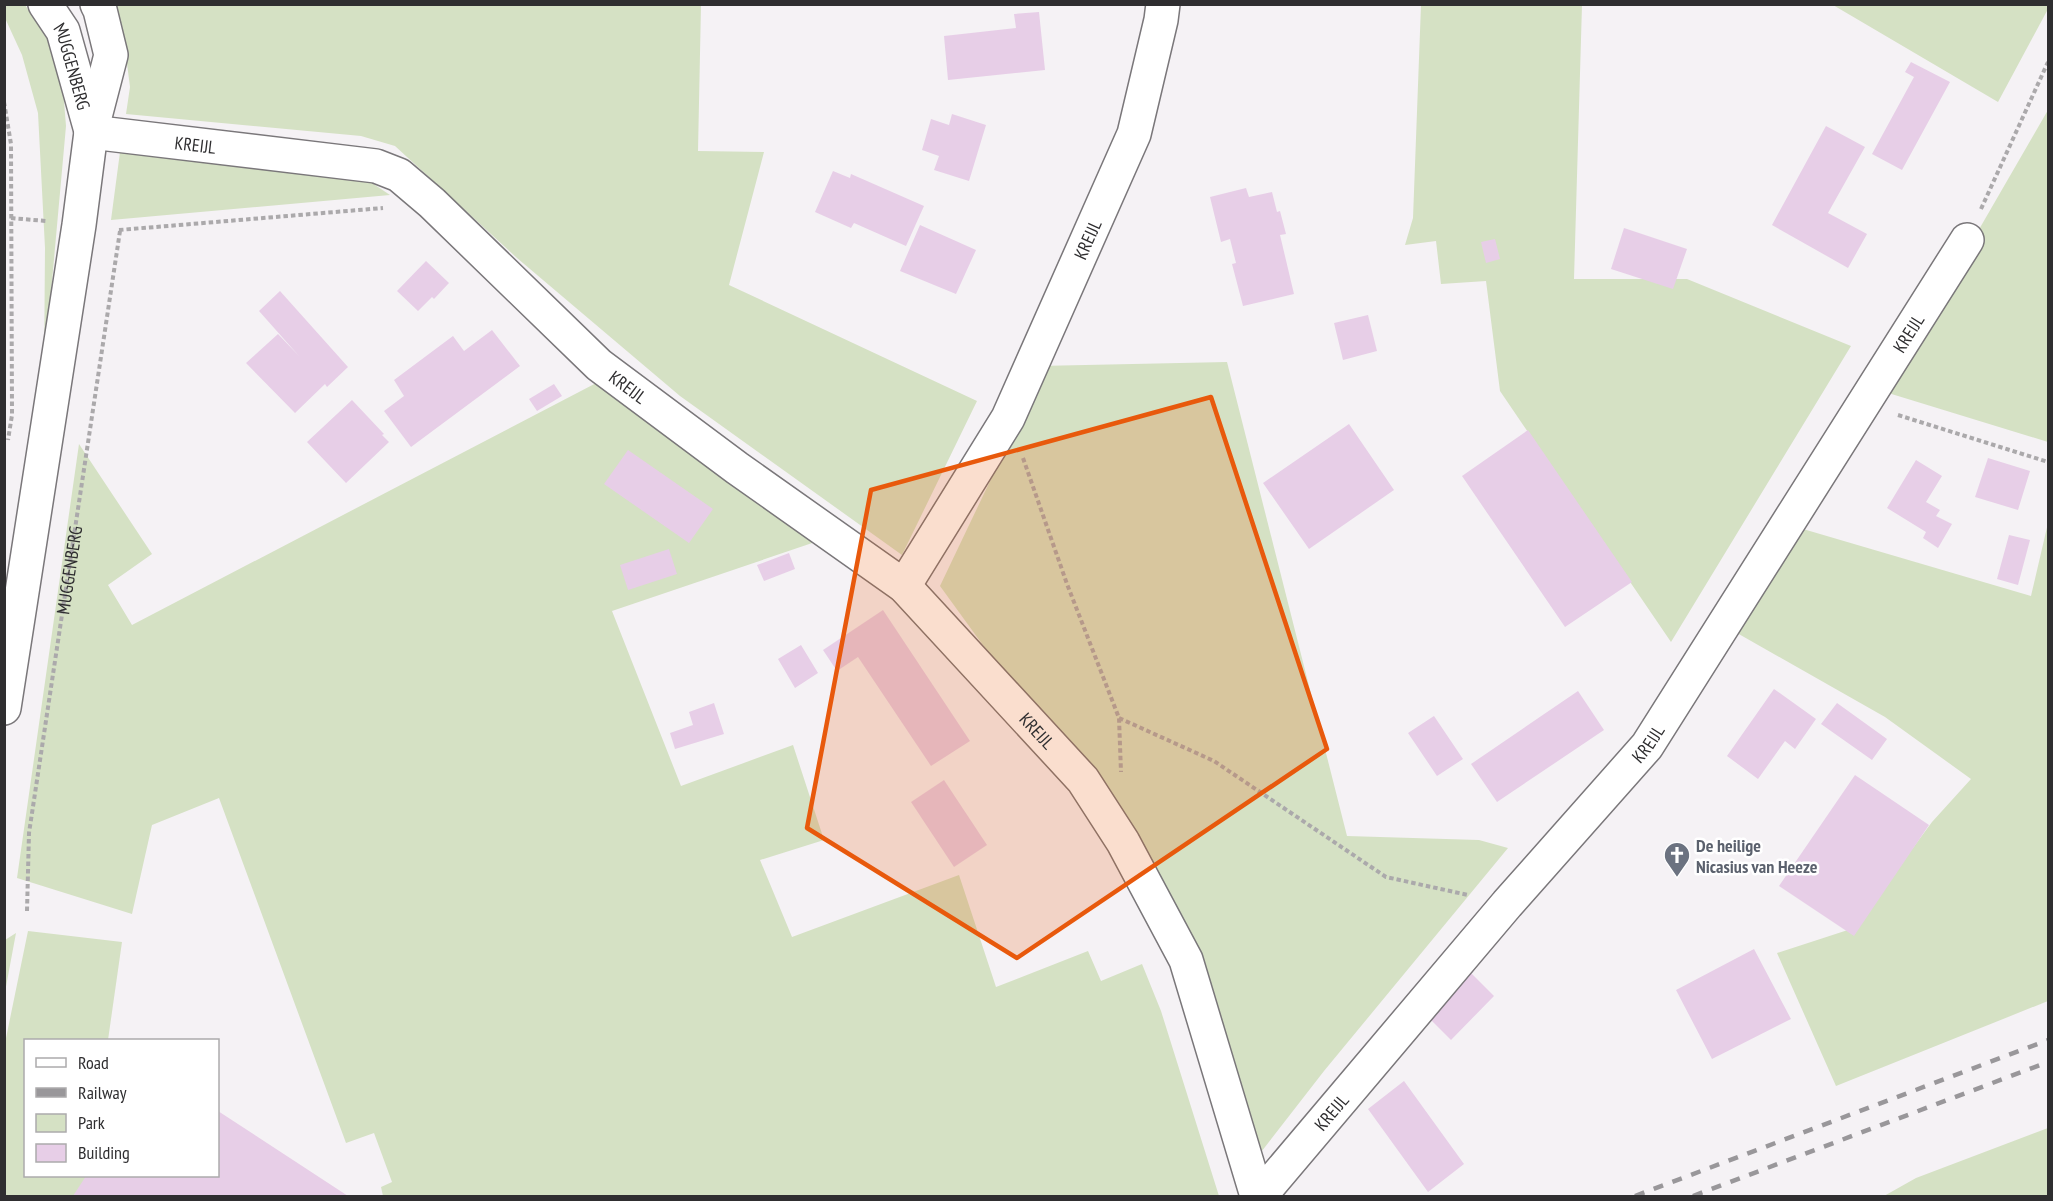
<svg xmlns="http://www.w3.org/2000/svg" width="2053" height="1201" font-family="'PT Sans Narrow',sans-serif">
  <rect width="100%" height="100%" fill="#f5f2f5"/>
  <path fill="#d5e1c4" d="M2048,4V9L1998,102L1833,5Z
    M4,5H25L47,37L63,89L66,126L44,370L45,248L38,113L22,55L5,18Z
    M112,5H701L698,151L764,152L729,285L977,401L902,555L680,396L517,258L395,146L361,136L126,114L130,87L122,25Z
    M1421,5H1582L1574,279H1687L1851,346L1671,642L1500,391L1486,281L1441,284L1436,241L1405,245L1413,218Z
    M2048,110V442L1885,392Z
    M120,152L357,173L390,195L111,220Z
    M1227,362L1347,836L1479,840L1508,848L1324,1071L1251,1165L1147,871L940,586L1012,435L1038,366Z
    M602,380L824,539L612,611L681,786L793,745L824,840L760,860L792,937L959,875L996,987L1088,951L1101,981L1142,964L1161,1011L1219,1196H383L381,1187L392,1182L374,1133L346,1143L219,798L152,825L132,914L17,878L79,444L152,554L108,585L132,625Z
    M2048,523V1001L1836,1086L1777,953L1854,928L1932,822L1971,779L1885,717L1737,633L1803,529L2031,596Z
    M28,931L122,942L108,1040H26V1176H89L86,1196H5V1043Z
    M16,933L5,992V940Z
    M2048,1128V1196H1884L1916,1178Z"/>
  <path fill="#e7cee7" d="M1039,12L1045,70L948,80L944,36L1016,28L1014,14Z
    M1911,62L1950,82L1902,170L1872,154L1914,77L1905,72Z
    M952,114L986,125L969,181L934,170L939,156L922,150L931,119L949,125Z
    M1826,126L1865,147L1828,213L1867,234L1848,268L1772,225Z
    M833,171L850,178L851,174L924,206L906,246L854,223L851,228L815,212Z
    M1246,188L1249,197L1272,192L1277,212L1280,211L1286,234L1280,235L1294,294L1243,306L1232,264L1236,263L1230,239L1221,242L1210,197Z
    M920,225L976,250L956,294L900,271Z
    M1624,228L1687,249L1673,289L1611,269Z
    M1495,239L1500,259L1486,263L1481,242Z
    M426,261L449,283L434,299L432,297L418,311L397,291Z
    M280,291L348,367L327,387L325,384L295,413L246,363L278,334L299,356L259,311Z
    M1368,315L1377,351L1343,360L1334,323Z
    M492,330L520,366L411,447L384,411L404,396L394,380L453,336L464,351Z
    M554,384L562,396L537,411L529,399Z
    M352,400L384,434L382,435L389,442L346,483L307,442Z
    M1349,424L1394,490L1309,549L1263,483Z
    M1528,430L1632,582L1565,627L1462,476Z
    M628,450L713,509L689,543L604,484Z
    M1988,458L2030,471L2018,510L1975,497Z
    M1916,460L1942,476L1926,502L1940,510L1936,516L1952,524L1938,548L1923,538L1926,532L1887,508Z
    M2009,535L2030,540L2018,585L1997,579Z
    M669,549L677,574L628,590L620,565Z
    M789,553L795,569L764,581L757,565Z
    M883,610L970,741L931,766L858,657L837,671L823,650Z
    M801,645L818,673L795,688L778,659Z
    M1774,689L1816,719L1795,749L1785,741L1758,779L1727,756Z
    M1578,691L1604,730L1497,802L1471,764Z
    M714,703L724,734L675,749L670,733L693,725L689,712Z
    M1837,703L1887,739L1872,760L1821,724Z
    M1434,716L1463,759L1437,776L1408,733Z
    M1855,775L1929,825L1854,936L1779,886Z
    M944,780L987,845L954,867L911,802Z
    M1754,949L1791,1019L1712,1059L1676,990Z
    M1471,973L1494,996L1451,1040L1428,1017Z
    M1404,1081L1464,1164L1428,1192L1368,1109Z
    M218,1111L348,1196H73L86,1176H218Z"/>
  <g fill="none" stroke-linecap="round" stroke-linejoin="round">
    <g stroke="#7a777a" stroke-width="36">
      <g id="minor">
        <path id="s2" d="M91,132L376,166L399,175L432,203L599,365L737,468L904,586L1083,780L1123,842L1186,960L1257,1196"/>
        <path id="s3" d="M904,586L1008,418L1134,134L1161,20L1163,4"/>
        <path id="s4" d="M1260,1196L1507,904L1647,746L1967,240"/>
      </g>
    </g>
    <g stroke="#7a777a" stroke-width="36">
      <g id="major">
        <path id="s5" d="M45,4L63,31L91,131"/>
        <path d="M4,708L79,225L91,132L111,55L100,10L97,4"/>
      </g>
    </g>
    <g stroke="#aba9ab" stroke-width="4" stroke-dasharray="4.5 3" stroke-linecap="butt">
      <path d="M4,102L11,144L12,415L8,440"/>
      <path d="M1981,209L2048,62"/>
      <path d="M11,218L46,221"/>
      <path d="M119,230L383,208"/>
      <path d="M1898,415L2048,462"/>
      <path d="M1023,458L1067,584L1119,718L1121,772"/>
      <path d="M1119,718L1214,761L1386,877L1468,895"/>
      <path id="s1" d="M27,911L29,833L120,231"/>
    </g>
    <use href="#minor" stroke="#fff" stroke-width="33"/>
    <use href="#major" stroke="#fff" stroke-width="33"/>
    <path stroke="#99979a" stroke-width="4.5" stroke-dasharray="10 10" stroke-linecap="butt" d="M1635,1196L2048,1040
      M1693,1196L2048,1062"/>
  </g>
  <path fill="#e8590c" fill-opacity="0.2" stroke="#e8590c" stroke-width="4.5" stroke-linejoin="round" d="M1211,397L1327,749L1017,958L807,828L871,490Z"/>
  <defs>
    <g id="church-pin" transform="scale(1.35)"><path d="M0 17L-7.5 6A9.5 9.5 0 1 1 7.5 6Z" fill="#6b7280" stroke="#fff"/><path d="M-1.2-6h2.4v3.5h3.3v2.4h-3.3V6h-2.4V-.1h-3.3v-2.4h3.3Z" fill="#fff"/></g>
  </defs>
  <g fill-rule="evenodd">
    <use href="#church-pin" x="1677" y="855"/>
  </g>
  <g text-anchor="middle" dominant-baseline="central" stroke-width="5" stroke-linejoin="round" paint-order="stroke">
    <g font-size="18" fill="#2f2e30" stroke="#fff">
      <text stroke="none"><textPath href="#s5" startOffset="69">MUGGENBERG</textPath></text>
      <text stroke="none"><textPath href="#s2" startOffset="105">KREIJL</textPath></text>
      <text stroke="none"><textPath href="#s3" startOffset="393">KREIJL</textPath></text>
      <text stroke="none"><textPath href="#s4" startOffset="1082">KREIJL</textPath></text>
      <text stroke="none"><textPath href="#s2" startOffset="624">KREIJL</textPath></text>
      <text stroke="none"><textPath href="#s1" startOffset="344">MUGGENBERG</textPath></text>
      <text stroke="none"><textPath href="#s2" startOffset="1161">KREIJL</textPath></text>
      <text stroke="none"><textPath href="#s4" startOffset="596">KREIJL</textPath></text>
      <text stroke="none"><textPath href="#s4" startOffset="110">KREIJL</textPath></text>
    </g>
    <g font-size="18" font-weight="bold" fill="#5b616d" stroke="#fff" text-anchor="start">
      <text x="1696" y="845">De heilige<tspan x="1696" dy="21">Nicasius van Heeze</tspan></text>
    </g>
  </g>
  <rect width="2053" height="1201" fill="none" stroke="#2f2e30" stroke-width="12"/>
  <rect x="24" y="1039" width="195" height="138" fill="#ffffff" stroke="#acabac" stroke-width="1.5"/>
  <rect x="36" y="1058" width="30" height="9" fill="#ffffff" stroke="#acabac" stroke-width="1.5"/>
  <text x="78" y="1069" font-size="18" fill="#2f2e30">Road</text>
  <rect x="36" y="1088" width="30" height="9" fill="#99979a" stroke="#acabac" stroke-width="1.5"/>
  <text x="78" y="1099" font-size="18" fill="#2f2e30">Railway</text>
  <rect x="36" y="1114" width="30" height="18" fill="#d5e1c4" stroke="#acabac" stroke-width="1.5"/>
  <text x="78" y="1129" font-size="18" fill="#2f2e30">Park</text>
  <rect x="36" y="1144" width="30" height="18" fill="#e7cee7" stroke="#acabac" stroke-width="1.5"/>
  <text x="78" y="1159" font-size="18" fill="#2f2e30">Building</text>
</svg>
